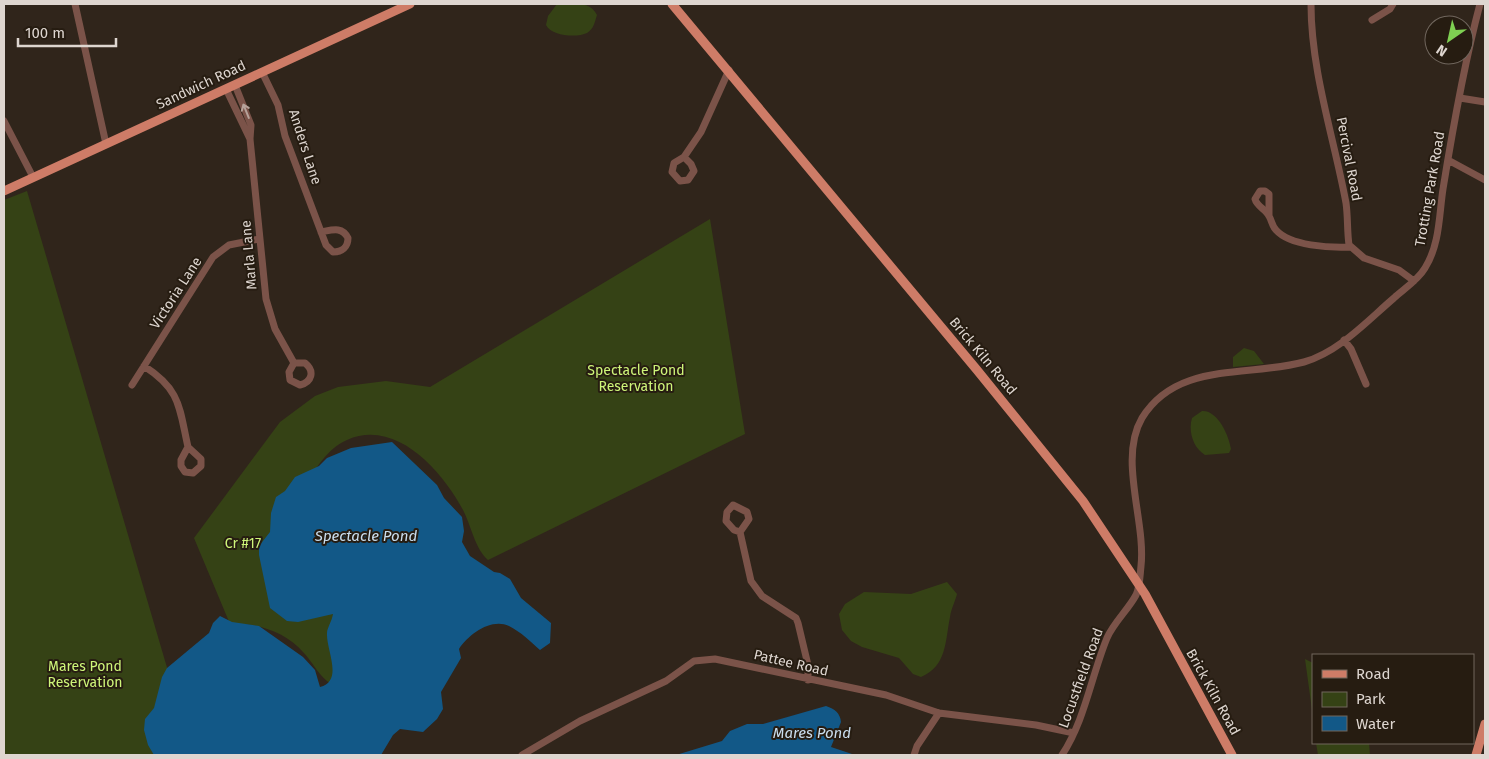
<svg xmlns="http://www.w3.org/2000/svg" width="1489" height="759" font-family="'Fira Sans',sans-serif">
  <rect width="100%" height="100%" fill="#30251b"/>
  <path fill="#354215" d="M557,4C570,4 590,0 597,15C595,21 594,29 587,33C577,38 551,36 546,25L548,16Z
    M27,191L178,705L184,755H4V200Z
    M710,219L745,434L488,560C475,549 471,525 463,510C442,471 396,418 347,440C327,448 315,471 303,487L343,607L334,686C317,675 316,666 303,652C286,632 256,622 230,624L194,538L280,422L315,396L338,387L386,381L430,387Z
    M1244,348L1254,351L1264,364L1233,367V357Z
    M1202,411C1218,410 1229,436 1231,449L1229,453L1205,455C1193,448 1188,431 1192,418Z
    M947,582L957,594C955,602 951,609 950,617C945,642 947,666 921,677L913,674L899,658L862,647L851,641L842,630L839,614L845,604L864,592L911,594Z
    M1305,659L1313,663V717Z
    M1316,743H1369L1370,755H1318Z"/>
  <path fill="#125887" d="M392,442L437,485L444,498L462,517L464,531L462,542L470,556L494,572L500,573L510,579L521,598L551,623L550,643L540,650C531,642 521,632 509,626C491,618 469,634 459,649L461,658L441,692L443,709L437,719L423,732L400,729L393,735L381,755H154L148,745L144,730L145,719L154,708L162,677L167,668L209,633L213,623L220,616L232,622L259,626L303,657L315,670L320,687C344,681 326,650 327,633C327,628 332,621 333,614L298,622L287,621L270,608L259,555V546L270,532L271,513L276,497L285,491L295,477L319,466L327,458L351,448Z
    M826,706C835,709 840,713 841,722L831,747L855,755H676L722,741L730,731L747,724H763Z"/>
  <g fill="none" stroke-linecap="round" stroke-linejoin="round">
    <path stroke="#7b5349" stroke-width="7" d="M75,4L106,144
      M1311,4C1311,71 1334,138 1346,203C1348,217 1347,231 1349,245L1364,258L1399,270L1414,281
      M1372,20L1390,9L1393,4
      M262,72L278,105L285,136L326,245L333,252C342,252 348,247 348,238C342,226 332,230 321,232
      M235,85L251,125L250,139L266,299L275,329L294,363L289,372L290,380L300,385C312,382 315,371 305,363H294
      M226,89L250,139
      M1460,98L1485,102
      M4,121L33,177
      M684,157L691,164L694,171L688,180L680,181L672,172L674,163L684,157L701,132L729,70
      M1448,160L1485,180
      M1269,215V194L1265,191H1260L1255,199C1257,207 1266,209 1269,216C1272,221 1272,226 1276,230C1290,246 1330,248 1351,247
      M1344,340L1351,349L1366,384
      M144,366C181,390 179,407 188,447L181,460V466L185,472L193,473L201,466V459L188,447
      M132,385L213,257L229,245L259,239
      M740,532L749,519L747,512L733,505L727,512L726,521L734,530L740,532L751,581L762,596L796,618L798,623L808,665V680
      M522,755L580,721L666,681L694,661L715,659L886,695L939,713L1036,725L1074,733
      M914,755L917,746L939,713
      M1062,755C1085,720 1091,677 1107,638C1114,622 1128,610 1136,595C1140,587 1140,575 1141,566C1146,521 1118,459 1142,418C1177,361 1248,377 1304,362C1339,352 1367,321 1394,298C1404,289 1418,280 1425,268C1440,244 1439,215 1443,189C1453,127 1464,64 1480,4"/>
    <path stroke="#ce7c67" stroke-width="9" d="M672,4L977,370L1083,501L1145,594L1232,755
      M4,191L410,4
      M1476,755L1485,724"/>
  </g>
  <defs><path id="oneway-shaft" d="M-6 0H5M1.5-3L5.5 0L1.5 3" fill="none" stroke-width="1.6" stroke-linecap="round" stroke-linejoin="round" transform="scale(1.25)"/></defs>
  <use stroke="#b6a29a" href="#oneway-shaft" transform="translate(246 111) rotate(-112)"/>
  <g text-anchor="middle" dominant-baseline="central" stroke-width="4" stroke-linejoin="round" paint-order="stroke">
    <g font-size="14" fill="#ded6d0" stroke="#261c11">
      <text transform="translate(201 85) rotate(-25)">Sandwich Road</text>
      <text transform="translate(305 147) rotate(72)">Anders Lane</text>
      <text transform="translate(1349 159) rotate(79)">Percival Road</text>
      <text transform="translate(1430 189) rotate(-80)">Trotting Park Road</text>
      <text transform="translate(249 255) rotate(-95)">Marla Lane</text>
      <text transform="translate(176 293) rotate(-57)">Victoria Lane</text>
      <text transform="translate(983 356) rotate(50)">Brick Kiln Road</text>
      <text transform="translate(791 663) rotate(13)">Pattee Road</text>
      <text transform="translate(1081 678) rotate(-70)">Locustfield Road</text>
      <text transform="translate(1213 692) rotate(61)">Brick Kiln Road</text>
    </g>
    <g font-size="14" fill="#cef579" stroke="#261c11">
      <text x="636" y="370">Spectacle Pond<tspan x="636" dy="16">Reservation</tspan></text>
      <text x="243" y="543">Cr #17</text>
      <text x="85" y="666">Mares Pond<tspan x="85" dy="16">Reservation</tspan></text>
    </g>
    <g font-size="15" font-style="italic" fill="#cadeef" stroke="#261c11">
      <text x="366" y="536">Spectacle Pond</text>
      <text x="812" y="733">Mares Pond</text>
    </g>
  </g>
  <rect width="1489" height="759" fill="none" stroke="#ded6d0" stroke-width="10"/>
  <rect x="1312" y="654" width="162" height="90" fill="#261c11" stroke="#70665d"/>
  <rect x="1322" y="670" width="25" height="8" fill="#ce7c67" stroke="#70665d"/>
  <text x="1356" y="679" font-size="15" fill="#ded6d0">Road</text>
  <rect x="1322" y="692" width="25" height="15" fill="#354215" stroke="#70665d"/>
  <text x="1356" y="704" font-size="15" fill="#ded6d0">Park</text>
  <rect x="1322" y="716" width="25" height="15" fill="#125887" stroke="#70665d"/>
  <text x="1356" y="729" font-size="15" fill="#ded6d0">Water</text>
  <g transform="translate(1449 40) rotate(214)"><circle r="24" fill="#261c11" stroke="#70665d"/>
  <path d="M0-4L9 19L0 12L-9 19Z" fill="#7fd052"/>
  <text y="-8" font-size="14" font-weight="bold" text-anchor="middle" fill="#ded6d0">N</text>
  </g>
  <path d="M18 38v8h98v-8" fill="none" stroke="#ded6d0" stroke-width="2.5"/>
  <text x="25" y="38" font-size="15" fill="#ded6d0" stroke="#261c11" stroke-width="4" paint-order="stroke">100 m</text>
</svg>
